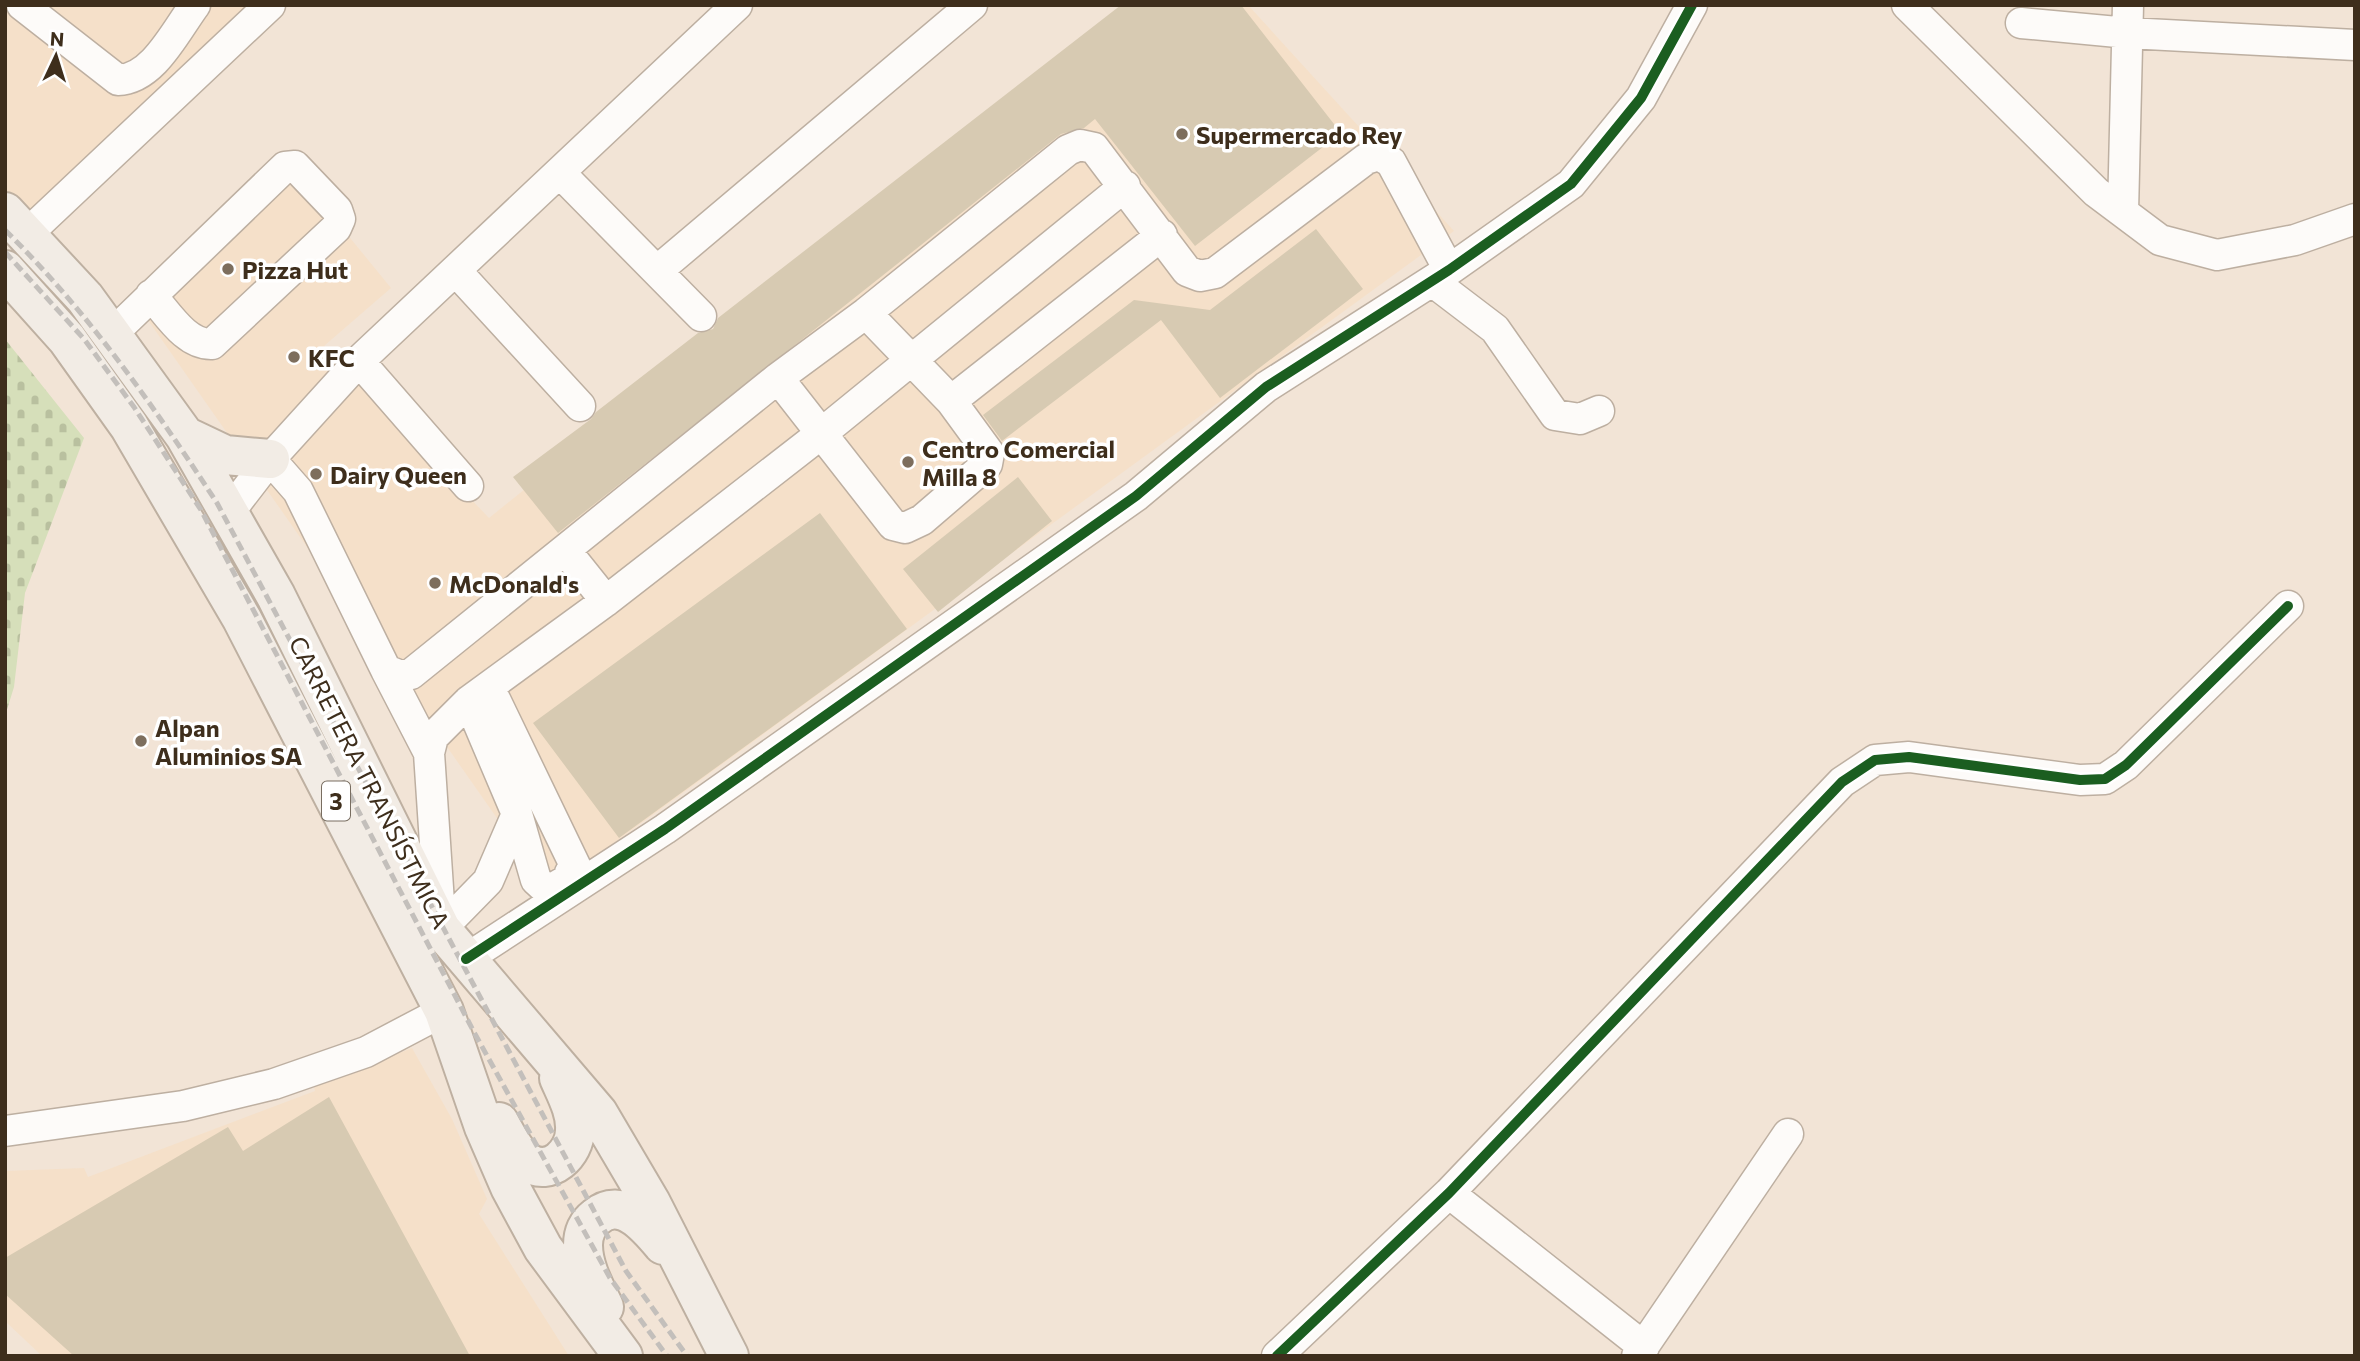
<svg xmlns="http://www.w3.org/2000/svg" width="2360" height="1361" font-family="Commissioner,sans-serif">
  <defs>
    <pattern id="cemetery-stones" width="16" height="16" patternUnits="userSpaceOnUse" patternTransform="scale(1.75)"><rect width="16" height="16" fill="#d6dfba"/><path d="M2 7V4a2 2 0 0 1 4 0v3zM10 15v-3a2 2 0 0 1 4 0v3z" fill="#b9c09f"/></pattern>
  </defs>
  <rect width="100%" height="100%" fill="#f2e4d6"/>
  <path fill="#f5e0c9" d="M5,5H260L25,216L5,198Z
    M1124,5H1248L1454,231L548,891L136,303L293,168L391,288L324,346L489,518Z
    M412,1048L452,1119L487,1199L479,1214L569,1356H42L5,1321V1171L84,1168L88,1177L315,1091L314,1086Z"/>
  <path fill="url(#cemetery-stones)" d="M5,339L84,438L25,593L14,687L5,716Z"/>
  <path fill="#d7cab2" d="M1121,5H1241L1341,133L1195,246L1095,119L1084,128L1061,134L558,533L513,477L591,419L596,412L698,333L713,329L718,318Z
    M1316,229L1363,289L1220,398L1161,320L1002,441L983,415L1134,300L1210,310Z
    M1018,477L1052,521L938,612L903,569Z
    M820,513L907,629L619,838L533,723Z
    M329,1097L470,1356H74L5,1294V1258L228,1127L243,1151Z"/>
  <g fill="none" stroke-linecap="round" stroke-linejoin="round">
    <g stroke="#bdafa1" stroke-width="33">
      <path id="minor" d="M22,5L118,80C153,79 175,32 195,5
        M1907,5L2096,192L2160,240L2217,255L2295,240L2355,219
        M2021,23L2128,33L2355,45
        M560,173L701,316
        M2123,212L2128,5
        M27,234L270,5
        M456,271L580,406
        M657,271L972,5
        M1432,281L1495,329L1555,415L1580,419L1599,411
        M866,313L951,401
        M112,334L285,167L295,166L337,210L340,219L336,228L212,344C186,345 168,314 151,295
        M359,361L468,486
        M778,378L893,525L905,528L922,520L987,464L989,453L951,401L1162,235
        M270,459L298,491L386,670L401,676L411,674L778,378L866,313L1068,150L1080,145L1094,148L1187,271L1200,276L1215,273L1366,159L1379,155L1391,162L1449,270
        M230,511L270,459L359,361L737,5
        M566,551L606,601
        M386,670L429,753
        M489,687L583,882
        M517,814L536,880L548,891L569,879L570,873
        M440,918L429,753L433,737L469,701L606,601L822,433L1125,186
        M441,929L488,881L517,814L469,701
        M466,959L665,829L1136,496L1266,387L1449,270L1571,184L1641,98L1692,5
        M5,1131L183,1106L274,1084L366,1052L444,1011
        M1449,1193L1644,1347
        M1277,1356L1449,1193L1842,782L1875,760L1909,757L2080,780L2105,779L2126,765L2288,606
        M1637,1356L1788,1134"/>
    </g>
    <g stroke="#beb0a1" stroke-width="42">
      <path id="major" d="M5,212L85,298L185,436L276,596L441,929L598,1113L651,1203L729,1356
        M5,270L67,339L129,426L242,619L444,1011L484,1127L510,1187L543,1248L623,1356
        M185,436L225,455L270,459
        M499,1122C507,1136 514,1152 527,1162C550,1178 575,1153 575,1130C576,1112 566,1094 559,1078
        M604,1307C595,1288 583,1267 583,1245C583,1234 587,1224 596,1217C622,1195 648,1227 663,1245"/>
    </g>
    <use href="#minor" stroke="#fdfbf9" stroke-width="30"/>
    <use href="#major" stroke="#f2ece5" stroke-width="38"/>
    <path stroke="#c3bfbb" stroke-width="5" stroke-dasharray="10 5" stroke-linecap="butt" d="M5,230C88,312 153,405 217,503L626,1271L687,1356
      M5,252L84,339L134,407L201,510L475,1034L610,1278L667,1356"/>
    <g stroke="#fff" stroke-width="15">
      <path id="cycleway" d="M466,959L665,829L1136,496L1266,387L1449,270L1571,184L1641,98L1692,5
        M1277,1356L1449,1193L1842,782L1875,760L1909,757L2080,780L2105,779L2126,765L2288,606"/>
    </g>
    <use href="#cycleway" stroke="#1b5e20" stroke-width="10"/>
  </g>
  <g fill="#7d6e5d" stroke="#fff" stroke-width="2.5">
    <circle cx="1182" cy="134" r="7"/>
    <circle cx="228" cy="269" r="7"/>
    <circle cx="294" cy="357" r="7"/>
    <circle cx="908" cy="462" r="7"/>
    <circle cx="316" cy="474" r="7"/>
    <circle cx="435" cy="583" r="7"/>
    <circle cx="141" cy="741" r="7"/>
  </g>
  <g text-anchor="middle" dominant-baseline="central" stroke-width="7" stroke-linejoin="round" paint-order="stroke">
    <rect fill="#fff" stroke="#786d60" stroke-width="2" x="322" y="781.5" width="28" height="39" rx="5"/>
    <g font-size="23" font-weight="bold" fill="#3e2e1c">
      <text x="336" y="801">3</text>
    </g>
    <g font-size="24" font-weight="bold" fill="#3e2e1c" stroke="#fff" text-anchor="start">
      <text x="1196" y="134">Supermercado Rey</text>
      <text x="242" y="269">Pizza Hut</text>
      <text x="308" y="357">KFC</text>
      <text x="922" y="448">Centro Comercial<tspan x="922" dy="28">Milla 8</tspan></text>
      <text x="330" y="474">Dairy Queen</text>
      <text x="449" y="583">McDonald's</text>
      <text x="155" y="727">Alpan<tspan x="155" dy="28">Aluminios SA</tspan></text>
    </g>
    <g font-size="24" fill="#3e2e1c" stroke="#fff">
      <text transform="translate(370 782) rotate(63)">CARRETERA TRANSÍSTMICA</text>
    </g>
  </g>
  <rect width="2360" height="1361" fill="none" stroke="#3e2e1c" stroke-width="14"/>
  <g transform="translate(56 56) rotate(4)" stroke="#ffffff" stroke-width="5" paint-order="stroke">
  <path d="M0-5L12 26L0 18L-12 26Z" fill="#3e2e1c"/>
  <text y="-10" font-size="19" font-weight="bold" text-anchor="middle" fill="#3e2e1c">N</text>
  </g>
</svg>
